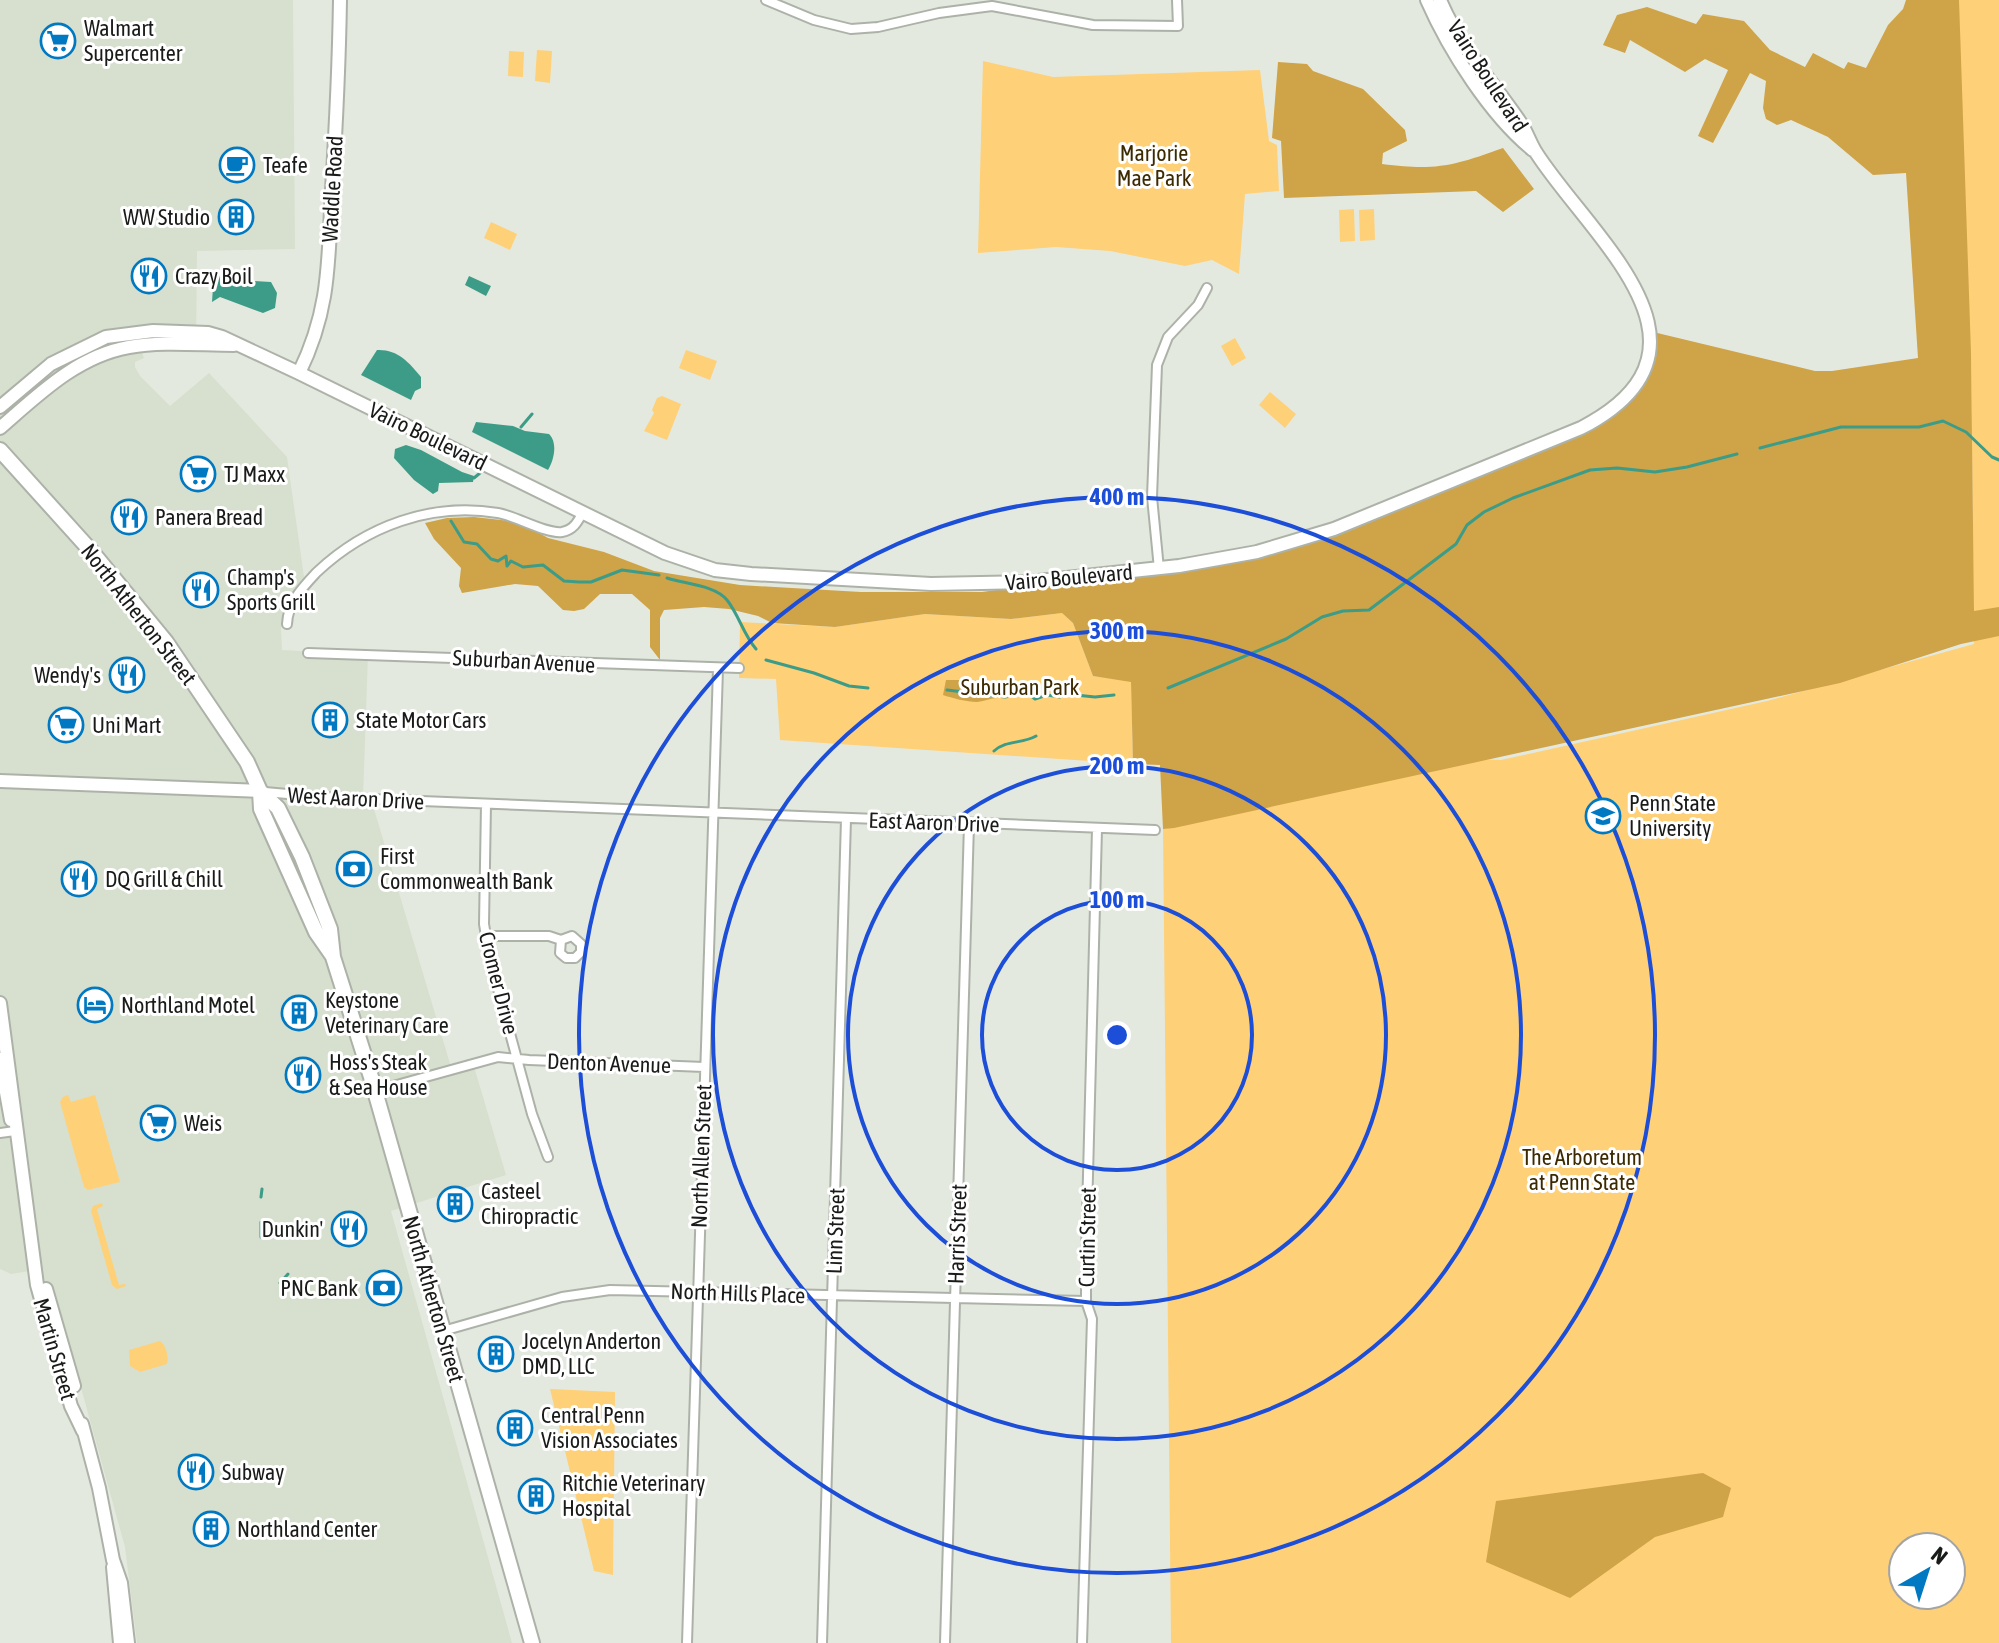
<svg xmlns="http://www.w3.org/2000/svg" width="1999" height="1643" font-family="'Asap Condensed',sans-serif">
  <rect width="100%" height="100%" fill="#e4e9df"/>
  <path fill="#d7e0ce" d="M0,0H293L295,249L197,251L196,351L142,352L144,358L135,362V367L140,376L170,406L209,373L287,457L305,584L281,628L282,650L368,655L363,798L371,799L451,1067L473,1063L506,1175L391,1211L512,1643H137L125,1547L62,1319L44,1321L30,1271L11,1274L0,1269Z"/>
  <path fill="#fed078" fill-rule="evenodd" d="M1920,0H1999V1643H1171L1163,829L1467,759L1501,760L1767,701L1974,644L1971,354ZM1903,1547H1951V1595H1903Z
    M537,50L552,51L550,83L535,81Z
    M509,51L524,52L523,77L508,76Z
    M983,61L1053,77L1260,70L1269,141L1277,145L1279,191L1245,194L1239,274L1212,260L1185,266L1110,251L1056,247L978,253Z
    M1354,209L1355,241L1340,242L1339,210Z
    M1374,209L1375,240L1360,241L1359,210Z
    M491,222L517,234L510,250L484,238Z
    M1235,338L1246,358L1232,366L1221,346Z
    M686,350L717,361L710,380L679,368Z
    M1270,392L1296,414L1285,428L1259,405Z
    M662,396L681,404L667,440L644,431L654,413L652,410L657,398Z
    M1062,613L1073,623L1093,676L1131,681L1133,764L780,740L776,679L739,678L740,622L835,627L925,614L1011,619Z
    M68,1095L71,1102L95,1095L120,1182L88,1190L84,1187L60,1102L63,1097Z
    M102,1203L103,1206L97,1209L119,1285L125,1284L126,1286L117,1289L112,1285L91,1211L93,1206Z
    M160,1341C166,1345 169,1357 167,1364L140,1372L130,1366L129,1350Z
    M550,1389L615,1392L613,1575L594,1571Z"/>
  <path fill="#cfa348" d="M1906,0H1959L1971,353L1974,611L1999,607V636L1961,644L1840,683L1174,828L1163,829L1160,765L1133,764L1131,682L1093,676L1073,623L1062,613L1011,619L925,614L835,627L772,623L758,616L729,609L704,607L664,610L660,618V660L650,647V610L632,594H600L584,609L574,611L563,610L538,586L515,584L462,593L459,586L461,568L434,539L425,523L447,518L474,517L511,521L525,525L548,538L604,552L654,571L740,585L861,592H982L1152,568L1286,544L1611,412L1643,372L1649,331L1815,371H1832L1918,358L1906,173L1873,175L1828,137L1791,120L1777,125L1766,119L1763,108L1766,81L1750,73L1713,143L1698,136L1728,70L1705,59L1685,72L1630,40L1625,53L1603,45L1617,15L1647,7L1696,24L1703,14L1744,21L1770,50L1805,67L1813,53L1844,69L1848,62L1866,68L1888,25L1903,9Z
    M1278,62L1307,64L1313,71L1363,89L1405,130L1407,141L1383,153L1382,164C1436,171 1453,166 1503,148L1534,189L1503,212L1476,191L1284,198L1281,141L1272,138Z
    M946,680H986L1005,691L1004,698C994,697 986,701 977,702C967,702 952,698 943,695Z
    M1703,1473L1731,1488L1723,1517L1655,1537L1570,1598L1486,1562L1496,1501Z"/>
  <path fill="#3c9c87" d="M221,273L225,279L271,282L277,293L275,308L263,313L220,297L212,302L213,287Z
    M469,276L491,286L486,296L465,285Z
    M377,350C397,349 409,362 421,377V388L415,391L411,400L361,375Z
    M476,422L513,426L525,431L549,434C558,443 554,460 548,470L472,432Z
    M406,445L421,450L462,472L474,476L473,482L439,483L438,491L433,494L414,480L394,458L395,449Z"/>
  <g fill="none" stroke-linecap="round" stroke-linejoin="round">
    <path stroke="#3c9c87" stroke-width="3" d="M521,427L532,414
      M1760,448L1841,427H1919L1943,421L1966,432L1992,457L1999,460
      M474,478L480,473
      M451,521L464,542L477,544L491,559L498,561L506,556L507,566L511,561L523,567L543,565L564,581L579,582H591L622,570L659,575
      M667,578C685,584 715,585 727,600C739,615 743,634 756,649
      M766,660L814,673L849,686L868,688
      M1168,688L1286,639L1322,617L1343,611L1369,610L1456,544L1467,525L1484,512L1513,498L1590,470L1617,468L1655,472L1687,467L1737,454
      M947,690L1005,697L1028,693L1035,699L1047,695L1060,697L1066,694L1095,697L1114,695
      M994,751C1006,740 1022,744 1036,736
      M261,1197L262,1189
      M261,1222V1237
      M280,1283L288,1274"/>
    <g stroke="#adb2a8" stroke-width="12">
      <path id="street" d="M766,0L814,20L851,29L878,27L939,13L992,6L1093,25L1178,26L1177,0
        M1159,569L1152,497L1157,365L1168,337L1198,305L1207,288
        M287,624C288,602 303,587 317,572C366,526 431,502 498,513C516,516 546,534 562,532C574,530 578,521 583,512
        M308,653L739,668
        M265,792L321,797L1155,830
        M486,804L484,924L490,960L532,1114L548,1157
        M486,936H549L561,940L572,936L581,944V952L575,958H566L560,953L561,940
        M375,1091L498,1057L529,1060L704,1067
        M0,1133L15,1131
        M443,1331L562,1297L610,1290L1086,1301
        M687,1643L718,669
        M822,1643L846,819
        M945,1643L969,824
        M1082,1643L1092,1319L1086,1301V1252L1097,829"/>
    </g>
    <g stroke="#adb2a8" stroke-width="16">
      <path id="secondary" d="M1427,0C1449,50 1490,115 1533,150
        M299,373C331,308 328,259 332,189C336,126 339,63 340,0
        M0,407L51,364L106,337L153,331L208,333L222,337L299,373L665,553L715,570L751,574L931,584L1029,582L1179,566L1257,552L1334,529L1581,428C1734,349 1593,240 1537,154C1530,144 1527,132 1520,122C1492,81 1459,46 1440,0
        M0,428C38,395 77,356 129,347C162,341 200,345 234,345
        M0,781L260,791
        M0,1003L37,1285L71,1406L83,1431
        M0,1059L11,1120
        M46,1289L74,1386
        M82,1424L99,1488L113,1560L121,1583L128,1643
        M113,1567L120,1643"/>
    </g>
    <g stroke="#adb2a8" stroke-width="18">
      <path id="primary" d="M0,450L92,552L166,642L247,762L260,791L261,809L316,932L332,955
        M260,791L278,808L302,857L330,929L333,957L371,1077L532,1643"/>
    </g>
    <use href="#street" stroke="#fff" stroke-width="8"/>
    <use href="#secondary" stroke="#fff" stroke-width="12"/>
    <use href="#primary" stroke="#fff" stroke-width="14"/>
  </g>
  <g fill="none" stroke="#1d4ed8" stroke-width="4">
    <circle cx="1117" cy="1035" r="135"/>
    <circle cx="1117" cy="1035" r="269"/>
    <circle cx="1117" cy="1035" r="404"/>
    <circle cx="1117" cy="1035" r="538"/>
  </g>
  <defs>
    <g id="supermarket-ring" transform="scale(1.8)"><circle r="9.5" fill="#fff" stroke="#0079c2" stroke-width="1.5"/><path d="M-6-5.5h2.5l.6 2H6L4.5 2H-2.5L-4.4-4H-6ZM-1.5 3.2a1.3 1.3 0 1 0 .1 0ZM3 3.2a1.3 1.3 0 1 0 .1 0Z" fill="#0079c2"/></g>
    <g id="cafe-ring" transform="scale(1.8)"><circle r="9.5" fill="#fff" stroke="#0079c2" stroke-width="1.5"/><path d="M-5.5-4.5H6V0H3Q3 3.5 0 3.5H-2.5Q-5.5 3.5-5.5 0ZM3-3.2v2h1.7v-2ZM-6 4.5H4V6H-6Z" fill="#0079c2"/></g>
    <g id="building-ring" transform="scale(1.8)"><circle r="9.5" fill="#fff" stroke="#0079c2" stroke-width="1.5"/><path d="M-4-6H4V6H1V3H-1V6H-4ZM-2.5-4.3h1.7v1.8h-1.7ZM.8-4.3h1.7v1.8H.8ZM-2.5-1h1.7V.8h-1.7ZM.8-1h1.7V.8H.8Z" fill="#0079c2"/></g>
    <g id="restaurant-ring" transform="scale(1.8)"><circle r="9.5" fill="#fff" stroke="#0079c2" stroke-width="1.5"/><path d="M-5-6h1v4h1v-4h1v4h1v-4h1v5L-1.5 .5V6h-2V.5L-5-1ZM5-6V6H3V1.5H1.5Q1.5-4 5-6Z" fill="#0079c2"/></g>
    <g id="university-ring" transform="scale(1.8)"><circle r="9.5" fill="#fff" stroke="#0079c2" stroke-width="1.5"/><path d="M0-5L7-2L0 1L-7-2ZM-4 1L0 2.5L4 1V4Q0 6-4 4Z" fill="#0079c2"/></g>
    <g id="bank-ring" transform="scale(1.8)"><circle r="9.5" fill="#fff" stroke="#0079c2" stroke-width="1.5"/><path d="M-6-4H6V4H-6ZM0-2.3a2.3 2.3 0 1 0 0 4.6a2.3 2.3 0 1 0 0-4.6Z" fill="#0079c2"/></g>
    <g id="hotel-ring" transform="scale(1.8)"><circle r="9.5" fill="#fff" stroke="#0079c2" stroke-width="1.5"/><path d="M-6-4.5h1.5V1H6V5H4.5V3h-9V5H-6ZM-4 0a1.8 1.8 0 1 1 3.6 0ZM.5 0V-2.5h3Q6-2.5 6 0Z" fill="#0079c2"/></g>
  </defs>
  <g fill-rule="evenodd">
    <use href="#supermarket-ring" x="58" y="41"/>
    <use href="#cafe-ring" x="237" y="165"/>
    <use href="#building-ring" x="236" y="217"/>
    <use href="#restaurant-ring" x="149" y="276"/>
    <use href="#supermarket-ring" x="198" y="474"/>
    <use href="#restaurant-ring" x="129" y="517"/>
    <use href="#restaurant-ring" x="201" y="590"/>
    <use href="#restaurant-ring" x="127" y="675"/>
    <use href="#building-ring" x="330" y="720"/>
    <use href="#supermarket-ring" x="66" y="725"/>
    <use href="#university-ring" x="1603" y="816"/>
    <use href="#bank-ring" x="354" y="869"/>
    <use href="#restaurant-ring" x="79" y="879"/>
    <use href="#hotel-ring" x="95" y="1005"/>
    <use href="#building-ring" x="299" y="1013"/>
    <use href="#restaurant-ring" x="303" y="1075"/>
    <use href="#supermarket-ring" x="158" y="1123"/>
    <use href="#building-ring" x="455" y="1204"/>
    <use href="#restaurant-ring" x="349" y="1229"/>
    <use href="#bank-ring" x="384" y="1288"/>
    <use href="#building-ring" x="496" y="1354"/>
    <use href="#building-ring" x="515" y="1428"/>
    <use href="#restaurant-ring" x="196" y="1472"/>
    <use href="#building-ring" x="536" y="1496"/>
    <use href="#building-ring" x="211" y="1529"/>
  </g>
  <g text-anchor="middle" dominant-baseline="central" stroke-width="6" stroke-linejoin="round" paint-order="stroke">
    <g font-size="22" fill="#191b18" stroke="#fff" text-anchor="start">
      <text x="84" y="28">Walmart<tspan x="84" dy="25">Supercenter</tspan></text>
      <text x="263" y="165">Teafe</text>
      <text x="210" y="217" text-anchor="end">WW Studio</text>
      <text x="175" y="276">Crazy Boil</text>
      <text x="224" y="474">TJ Maxx</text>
      <text x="155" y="517">Panera Bread</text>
      <text x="227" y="577">Champ's<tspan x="227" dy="25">Sports Grill</tspan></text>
      <text x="101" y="675" text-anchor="end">Wendy's</text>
      <text x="356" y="720">State Motor Cars</text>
      <text x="92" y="725">Uni Mart</text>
      <text x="1629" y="803">Penn State<tspan x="1629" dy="25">University</tspan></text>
      <text x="380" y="856">First<tspan x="380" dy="25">Commonwealth Bank</tspan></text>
      <text x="105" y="879">DQ Grill &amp; Chill</text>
      <text x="325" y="1000">Keystone<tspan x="325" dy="25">Veterinary Care</tspan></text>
      <text x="121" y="1005">Northland Motel</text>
      <text x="329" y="1062">Hoss's Steak<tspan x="329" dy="25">&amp; Sea House</tspan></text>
      <text x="184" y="1123">Weis</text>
      <text x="481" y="1191">Casteel<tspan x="481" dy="25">Chiropractic</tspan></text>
      <text x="323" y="1229" text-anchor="end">Dunkin'</text>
      <text x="358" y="1288" text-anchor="end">PNC Bank</text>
      <text x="522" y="1341">Jocelyn Anderton<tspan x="522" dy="25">DMD, LLC</tspan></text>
      <text x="541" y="1415">Central Penn<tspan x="541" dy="25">Vision Associates</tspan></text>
      <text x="222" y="1472">Subway</text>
      <text x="562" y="1483">Ritchie Veterinary<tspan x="562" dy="25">Hospital</tspan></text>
      <text x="237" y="1529">Northland Center</text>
    </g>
    <g font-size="22" fill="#191b18" stroke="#fff">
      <text transform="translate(1488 76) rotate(57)">Vairo Boulevard</text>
      <text transform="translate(332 189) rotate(-87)">Waddle Road</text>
      <text transform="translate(428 436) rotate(26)">Vairo Boulevard</text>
      <text transform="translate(1069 577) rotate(-5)">Vairo Boulevard</text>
      <text transform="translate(139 614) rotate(52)">North Atherton Street</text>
      <text transform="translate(524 661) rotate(3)">Suburban Avenue</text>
      <text transform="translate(356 798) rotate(3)">West Aaron Drive</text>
      <text transform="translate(934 822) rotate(2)">East Aaron Drive</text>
      <text transform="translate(499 983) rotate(76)">Cromer Drive</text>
      <text transform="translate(609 1063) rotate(2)">Denton Avenue</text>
      <text transform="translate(701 1156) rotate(-88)">North Allen Street</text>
      <text transform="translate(835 1231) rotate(-88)">Linn Street</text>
      <text transform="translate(957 1234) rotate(-88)">Harris Street</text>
      <text transform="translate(1087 1237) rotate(-89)">Curtin Street</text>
      <text transform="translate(738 1293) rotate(2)">North Hills Place</text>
      <text transform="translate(434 1299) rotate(74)">North Atherton Street</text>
      <text transform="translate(55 1349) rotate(74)">Martin Street</text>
    </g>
    <g font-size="22" fill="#3c2a01" stroke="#fff">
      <text x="1154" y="153">Marjorie<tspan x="1154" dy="25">Mae Park</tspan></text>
      <text x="1020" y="687">Suburban Park</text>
      <text x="1582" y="1157">The Arboretum<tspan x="1582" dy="25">at Penn State</tspan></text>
    </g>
  </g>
  <circle cx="1117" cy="1035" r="12" fill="#1d4ed8" stroke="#fff" stroke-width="4"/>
  <g font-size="24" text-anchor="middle" font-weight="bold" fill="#1d4ed8" stroke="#fff" stroke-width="6" stroke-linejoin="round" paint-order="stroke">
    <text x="1117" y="505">400 m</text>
    <text x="1117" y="639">300 m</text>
    <text x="1117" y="774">200 m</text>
    <text x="1117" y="908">100 m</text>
  </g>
  <g transform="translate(1927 1571) rotate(39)"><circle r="38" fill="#ffffff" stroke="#a3a4a3" stroke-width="2"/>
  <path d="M0-6L14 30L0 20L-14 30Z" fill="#0079c2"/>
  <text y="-12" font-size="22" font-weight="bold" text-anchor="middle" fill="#191b18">N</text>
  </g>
</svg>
